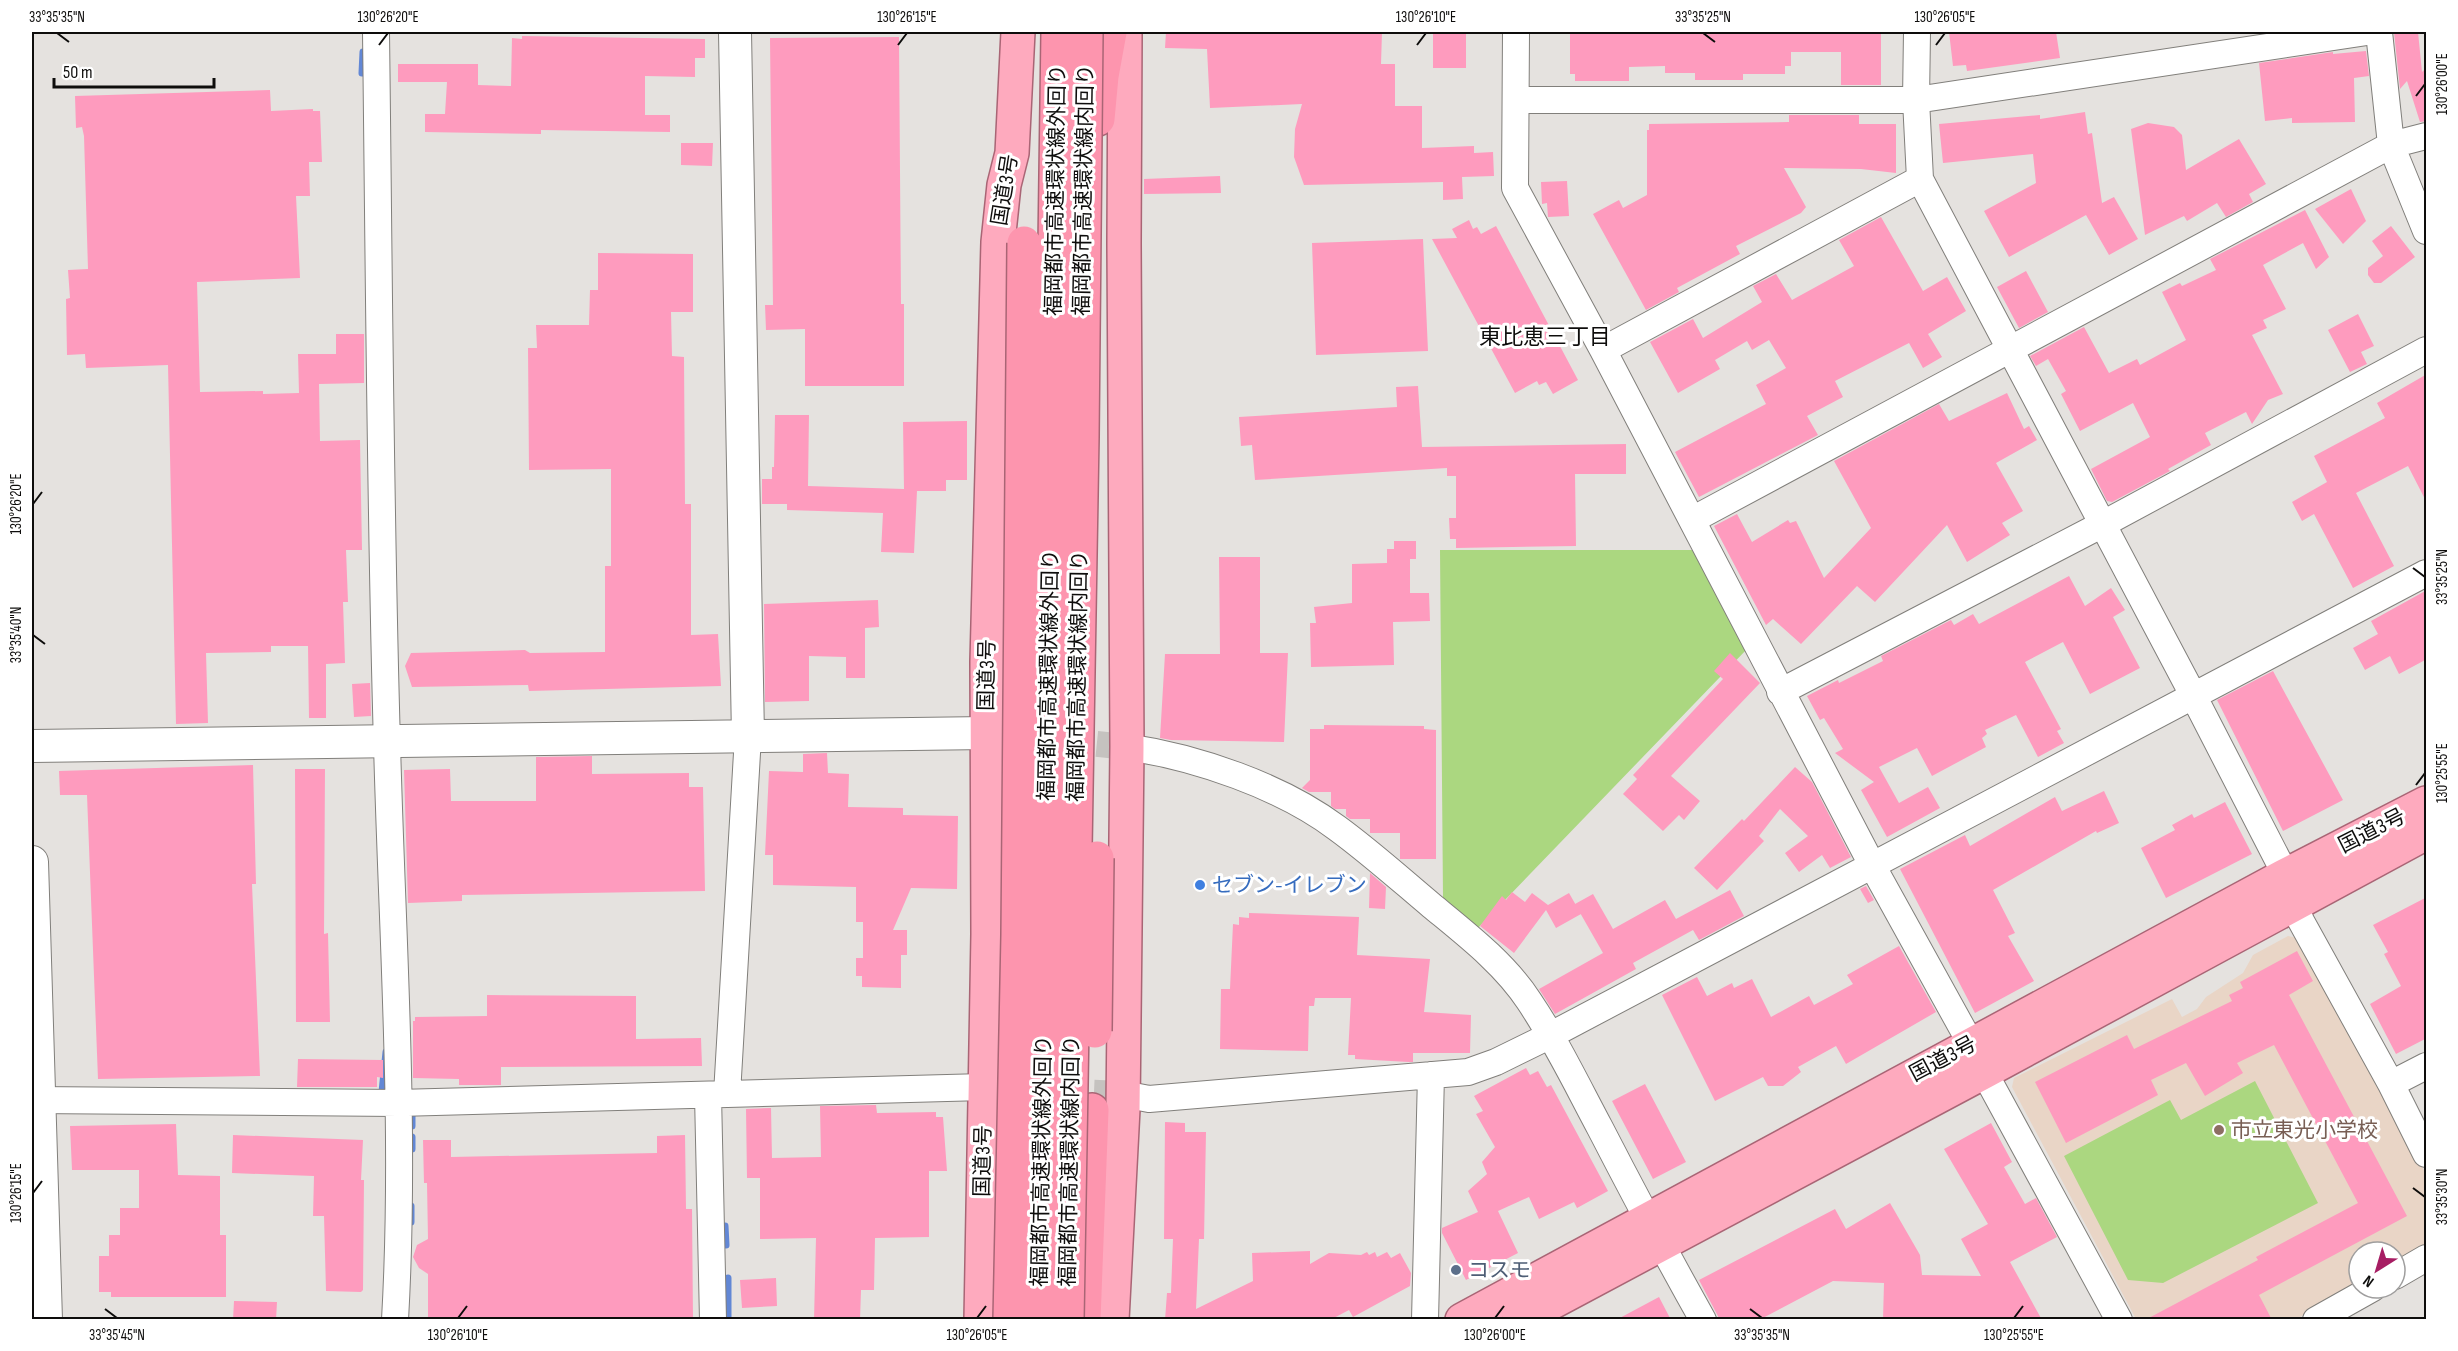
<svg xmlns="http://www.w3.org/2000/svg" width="2458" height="1351" font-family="'Sofia Sans Condensed','Noto Sans JP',sans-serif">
  <rect width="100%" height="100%" fill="#e5e2df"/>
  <path fill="#e9d5c6" d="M2288,936L2297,938L2426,1174V1246L2395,1264V1252H2359V1284L2296,1319H2136L2012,1087L2014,1078L2172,999L2182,1017L2197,1009L2206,997L2243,973L2253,955Z"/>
  <path fill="#abd780" d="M1440,550H1696L1748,648L1477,929L1443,898Z
    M2255,1081L2318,1203L2163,1283L2128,1280L2064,1156L2170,1100L2181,1120Z"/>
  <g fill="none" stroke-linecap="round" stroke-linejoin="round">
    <path stroke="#6287d5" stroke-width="7" d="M362,73L363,52
      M382,1092L386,1052
      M412,1126V1115
      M412,1149V1137
      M411,1222V1206
      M725,1226L726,1245
      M728,1278V1320"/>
  </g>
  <path fill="#fe9bbe" d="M1166,32H1382L1381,64H1395V106H1422V148L1474,146V153L1493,152L1494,176L1462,177L1463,199L1443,200V182L1304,185L1294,157L1295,129L1302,104L1210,108L1207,49L1165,48Z
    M1433,32H1466V68H1433Z
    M1570,32H1881V85H1841V52H1791V66H1785V74H1743V80H1695V73H1665V66L1629,67V81H1575V74H1570Z
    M1949,32H2056L2060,58L1967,71L1966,65L1953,66Z
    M2394,32H2418L2422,72L2427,67V121L2420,122L2407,81L2400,89Z
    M522,36L705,39V58H695V77L645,76V115H670V132L541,130V134L425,132V114H445L447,82H398V64H478V85L511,86L512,38L522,39Z
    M899,37L901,304H904V386H805V329L766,330L765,305H773L770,38Z
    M2366,51L2369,76L2354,78L2355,122L2292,123V118L2265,121L2259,63L2333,52V54Z
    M270,90L271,111L313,109V111H320L322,162H309L310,196H296L300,278L197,282L200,392L263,391V394L299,393L298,354H336V334H364V383L319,384L320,441L360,440L362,550H346L348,602H343L345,663L326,664V718H309L308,646H271V652L206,653L208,723L176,724L168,365L86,368L85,354L67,355L66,299L70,298L68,270L88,269L84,136L82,127L76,128L75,96Z
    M2085,112L2088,134L2092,133L2102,203L2114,197L2138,239L2109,255L2086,215L2009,257L1984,211L2036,183L2033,154L1943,163L1939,124L2040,115V119Z
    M1789,115H1859V124H1896V173L1861,169L1784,168L1806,207L1801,213L1736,246L1740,254L1677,288L1679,292L1646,310L1593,214L1619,200L1623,208L1647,195V130H1649V124L1789,122Z
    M2148,123L2174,127L2182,135L2186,170L2239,139L2266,184L2249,194L2253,202L2226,217L2217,203L2187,221L2184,216L2145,235L2131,129Z
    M681,143H713L712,166L681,165Z
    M1220,176L1221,193L1144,194V179Z
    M1567,181L1569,216L1548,217L1547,203L1542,204L1541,182Z
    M2351,189L2366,221L2343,244L2315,209Z
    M2305,210L2329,257L2316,269L2303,243L2263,265L2286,309L2263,320L2267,328L2252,335L2283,394L2268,400L2252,424L2246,412L2205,433L2211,445L2168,469L2170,471L2112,502L2107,501L2091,469L2150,437L2133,403L2080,431L2061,394L2066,391L2048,359L2036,366L2030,356L2084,327L2109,373L2137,359L2140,365L2186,340L2162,292L2180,283L2182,286L2216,270L2210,259Z
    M1881,217L1923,291L1947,277L1966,311L1928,334L1942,357L1923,368L1909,343L1835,381L1843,397L1807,416L1818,435L1699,497L1675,452L1766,404L1756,385L1786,368L1769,340L1752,350L1747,341L1715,360L1720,369L1678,393L1650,342L1693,319L1703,338L1762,302L1753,286L1776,274L1792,300L1854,266L1839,240Z
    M1469,220L1473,229L1477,227L1481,234L1496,226L1578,380L1553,394L1546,382L1539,385L1537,381L1515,393L1432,239L1457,238L1452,229Z
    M2391,226L2415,257L2381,283H2374L2368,275V268L2383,256L2372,241Z
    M1423,239L1428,351L1316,355L1312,243Z
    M598,253L693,254V312H671L672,356L684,357L685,504H691V635L718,634L721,686L529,691L528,685L412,687L405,666L411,653L525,650L530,653L605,652V566H611V469L529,470L528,348H537L536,325H589L590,290H598Z
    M2026,271L2048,312L2019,328L1997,287Z
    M2358,314L2374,346L2361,352L2367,364L2350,372L2328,330Z
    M2427,374V503L2408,466L2356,493L2394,566L2353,588L2314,514L2302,521L2292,502L2327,482L2314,456L2385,418L2377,403Z
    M1418,386L1422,447L1626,444V474H1575L1576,546L1456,548V539H1450L1449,518H1456V476H1447V468L1255,480L1252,445L1241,446L1239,417L1397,407L1396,387Z
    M2007,393L2024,429L2029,426L2037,440L1996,463L2023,511L2002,523L2010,535L1967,562L1947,525L1875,602L1857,586L1801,644L1773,619L1766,625L1714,526L1737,514L1752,542L1788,520L1790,523L1796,521L1824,578L1871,528L1834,461L1939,404L1949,421Z
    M775,415H809L808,486L904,489L903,422L967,421V480H946V491H917L914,553L881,552L883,513L787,510V504H762V479H772V467H774Z
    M1394,541H1416V559H1410V593H1429L1430,621L1393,622L1394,665L1311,667L1310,623H1316L1314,607L1352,603V564L1387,563V549H1394Z
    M1219,557H1260V653H1288L1284,742L1171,740L1160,738L1165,654H1220Z
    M2069,576L2085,606L2111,588L2125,610L2113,617L2140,668L2090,694L2063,642L2025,662L2061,729L2057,731L2064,743L2038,757L2016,715L1985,730L1987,734L1982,738L1986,747L1932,776L1917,748L1879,767L1899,803L1928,787L1940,808L1887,837L1861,790L1874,782L1835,753L1843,749L1824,718L1820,720L1807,696L1838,680L1839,683L1883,661L1881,656L1951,620L1954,625L1973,614L1979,624Z
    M2427,590V659L2399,674L2390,656L2365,670L2353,648L2378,634L2371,621Z
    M878,600L879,627L865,628V678H846V657L809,656V701L765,702L764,604Z
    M1730,653L1760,683L1671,776L1700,801L1684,820L1679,815L1663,831L1623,794L1637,779L1633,775L1723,679L1714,671Z
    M2273,671L2343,800L2283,831L2217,700Z
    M370,683L371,716L354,717L352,684Z
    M1324,725L1424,726V729L1436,730V859H1400V833H1370V819H1350L1346,816V809H1335L1331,806V792H1309L1302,788L1310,780V729H1324Z
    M827,753L828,773L849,774L848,807L903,808V815L958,816L957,889L911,888L893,930H907V955H901V988L862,987V976H856V958H863V922H856V887L773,885V855H765L769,771L803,772V754Z
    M592,756V774L689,773V787H703L705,891L462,895V901L408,903L404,770L450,769L451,801H536V757Z
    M253,765L256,884H252L260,1076L98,1079L87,795H60L59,771Z
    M1795,767L1812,782L1851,857L1830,868L1822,855L1799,872L1785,853L1808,836L1780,809L1759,836L1764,841L1717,890L1694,868L1742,819L1744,821Z
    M295,769H325L324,934L328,933L330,1022H296Z
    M2104,791L2119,823L2097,833L2096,831L1993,890L2015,933L2008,936L2034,981L1975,1013L1900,869L1965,835L1970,846L2055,797L2062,811Z
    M2225,802L2252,854L2166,898L2141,848L2175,830L2172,825L2192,814L2194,818Z
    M1370,873L1386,887L1385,909L1369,908Z
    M1866,886L1874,900L1868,903L1860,889Z
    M1730,890L1744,916L1699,940L1693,930L1633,963L1636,969L1555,1014L1539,989L1603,953L1575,904L1593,894L1613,929L1665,900L1676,919Z
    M1512,892L1525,902L1532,893L1548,905L1569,893L1581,914L1556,928L1546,910L1514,953L1480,926L1502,896L1506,900Z
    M2427,897V1038L2396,1054L2370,1004L2401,986L2384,954L2388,952L2373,925Z
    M1249,913L1359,917L1357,955L1430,959L1424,1012L1471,1015L1470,1053H1413V1062H1409L1355,1059V1055H1348L1351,998H1315L1314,1006H1309L1308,1051L1220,1049L1221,989H1230L1233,924L1239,925V917L1249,918Z
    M1899,946L1936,1012L1846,1064L1836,1046L1798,1067L1801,1072L1783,1086H1768L1763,1077L1715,1101L1662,995L1697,977L1707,996L1732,983L1734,988L1752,979L1771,1017L1809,996L1814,1005L1853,984L1847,975Z
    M2297,951L2313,981L2289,995L2407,1216L2259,1295L2272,1320H2145L2258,1260L2256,1257L2358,1203L2274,1045L2237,1063L2243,1073L2205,1096L2186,1063L2151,1080L2158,1095L2066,1143L2035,1082L2127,1035L2134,1049L2232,1001L2229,995L2243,988L2240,982Z
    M487,995L636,996V1039L701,1038L702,1066L501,1067V1085H459V1079L413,1078V1021H415V1017L487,1016Z
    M298,1059L383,1060V1078L377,1077V1087H297Z
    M1526,1068L1530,1075L1538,1071L1547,1087L1551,1085L1608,1191L1577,1208L1574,1202L1539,1219L1529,1197L1498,1211L1518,1253L1466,1280L1442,1233V1228L1478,1212L1468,1191L1487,1174L1482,1162L1495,1147L1476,1114L1483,1111L1474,1096Z
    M1645,1084L1686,1162L1653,1179L1612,1101Z
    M876,1105L877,1113L936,1112V1117H943L947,1171H929V1237L875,1238L874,1290H861L860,1320H814L816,1238L760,1239V1178H747L746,1109L771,1108L772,1158L821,1157L820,1106Z
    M1165,1122L1185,1123V1132H1206L1204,1239H1199L1196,1309L1253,1281L1252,1253L1310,1251V1264L1329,1253L1361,1255L1367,1252L1369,1255L1375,1252L1377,1257L1387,1252L1391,1258L1400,1253L1411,1273L1410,1286L1353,1317L1349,1310L1330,1320H1165L1167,1293H1171L1173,1239H1164Z
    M1991,1123L2012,1162L2004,1167L2025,1204L2036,1198L2057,1237L2010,1262L2042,1320H1883L1884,1283L1833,1281L1759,1320H1720L1699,1280L1835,1209L1846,1229L1890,1203L1920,1255L1922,1275L1981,1276L1961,1239L1988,1224L1944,1149Z
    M176,1124L178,1175L220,1176V1235H226V1297H111V1292H99V1256H109V1235H120V1208H139V1170H72L70,1126Z
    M233,1135L363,1140L361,1180H364L363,1290L361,1292L326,1291L324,1216H313L314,1176L232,1173Z
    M685,1135L686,1209H692L693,1320H428V1274L419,1268L413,1257L417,1245L428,1239L427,1183H424L423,1140H451V1157L657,1153V1136Z
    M776,1278L777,1306L742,1308L740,1280Z
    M1659,1297L1671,1320H1616Z
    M234,1301L277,1302L276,1320H233Z"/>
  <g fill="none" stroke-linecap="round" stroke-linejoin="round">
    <path stroke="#c5c2bf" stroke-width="26" stroke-dasharray="26 13" stroke-linecap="butt" d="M1058,740L1127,747
      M1055,1091L1123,1094"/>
    <g stroke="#817f7b" stroke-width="28">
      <path id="minor" d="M376,32C379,269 380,506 387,744C392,935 406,1128 395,1320
        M1516,32L1515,188L1603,350L1872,865L1971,1044
        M1917,32L1916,100L1920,179L2193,695L2279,862L2301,921L2391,1084L2426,1154
        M2379,32L2391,145L2426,231
        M1517,100H1916L2367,32
        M1603,350L1920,179
        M1692,520L2391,145L2426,136
        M1780,692L2103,524L2426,350
        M1127,747C1196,757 1281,786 1337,828C1370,852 1401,880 1432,906C1466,934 1505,964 1529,1001C1556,1041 1577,1085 1600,1128C1633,1192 1667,1256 1703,1320
        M1984,1072L2119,1320
        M2391,1084L2426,1066
        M727,1094L748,736
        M1123,1094L1149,1099L1468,1072L1496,1062L1551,1035L2426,573
        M708,1095L713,1320
        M32,1100L398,1103L984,1087
        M2395,1276L2426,1258
        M1425,1320L1431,1075
        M2316,1320L2373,1288"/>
    </g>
    <g stroke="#817f7b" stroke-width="34">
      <path id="tertiary" d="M735,32L748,736
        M32,746L987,733
        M32,862L46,1320"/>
    </g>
    <g stroke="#a96575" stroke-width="36">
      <path id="trunk" d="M981,1320L988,934L987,662L998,242L1004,185L1012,153L1018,32
        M1112,1320L1123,1109L1127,747L1124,243L1125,32
        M1462,1320L2284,876L2426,803
        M1519,1320L1984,1072L2426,833"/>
    </g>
    <g stroke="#a96575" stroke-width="36">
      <path id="motorway" d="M1098,119L1102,76L1110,32
        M1084,1320L1092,1110"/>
    </g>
    <use href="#minor" stroke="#fff" stroke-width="26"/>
    <use href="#tertiary" stroke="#fff" stroke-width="32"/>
    <use href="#trunk" stroke="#feaabe" stroke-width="33"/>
    <use href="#motorway" stroke="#fd95ae" stroke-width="33"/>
    <g stroke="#a96575" stroke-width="36" stroke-linecap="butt">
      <path id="motorway-bridge" d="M1095,1031L1097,858
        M1010,1320L1018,935L1024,243
        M1040,1320L1058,32
        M1067,1320L1082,437L1086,32"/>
    </g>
    <use href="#motorway-bridge" stroke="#fd95ae" stroke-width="33"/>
  </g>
  <path fill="none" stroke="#0e0d0c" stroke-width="2" d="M57,33L69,42M1703,33L1715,42M379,45L388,33M898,45L907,33M1417,45L1426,33M1936,45L1945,33M2416,96L2425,84M33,504L42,492M2413,568L2425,577M33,635L45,644M2416,785L2425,773M2413,1188L2425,1197M33,1193L42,1181M105,1309L117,1318M1750,1309L1762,1318M458,1318L467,1306M977,1318L986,1306M1495,1318L1504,1306M2014,1318L2023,1306"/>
  <circle fill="#3f7fe0" stroke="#fff" stroke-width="2" cx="1200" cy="885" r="6"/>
  <circle fill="#8d6e63" stroke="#fff" stroke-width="2" cx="2219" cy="1130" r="6"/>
  <circle fill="#5c6f8a" stroke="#fff" stroke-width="2" cx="1456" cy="1270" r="6"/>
  <g text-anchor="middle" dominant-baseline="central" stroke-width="6" stroke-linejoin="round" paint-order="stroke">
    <g font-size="21" fill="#0e0d0c" stroke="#fff">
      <text transform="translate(1005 190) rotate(-81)">国道3号</text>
      <text transform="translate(1056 190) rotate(-89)">福岡都市高速環状線外回り</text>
      <text transform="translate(1084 190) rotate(-89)">福岡都市高速環状線内回り</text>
      <text transform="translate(987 675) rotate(-89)">国道3号</text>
      <text transform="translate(1049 675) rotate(-89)">福岡都市高速環状線外回り</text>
      <text transform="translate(1078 676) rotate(-89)">福岡都市高速環状線内回り</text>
      <text transform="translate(2372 831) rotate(-27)">国道3号</text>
      <text transform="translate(1943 1059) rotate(-28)">国道3号</text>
      <text transform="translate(983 1161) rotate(-89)">国道3号</text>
      <text transform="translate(1042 1161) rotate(-89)">福岡都市高速環状線外回り</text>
      <text transform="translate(1070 1161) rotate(-89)">福岡都市高速環状線内回り</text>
    </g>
    <g font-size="21" fill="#366cbe" stroke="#fff" text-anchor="start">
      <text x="1212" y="885">セブン-イレブン</text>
    </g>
    <g font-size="21" fill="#785e54" stroke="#fff" text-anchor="start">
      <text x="2231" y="1130">市立東光小学校</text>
    </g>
    <g font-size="21" fill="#4e5e75" stroke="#fff" text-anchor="start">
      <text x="1468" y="1270">コスモ</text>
    </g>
    <g font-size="22" fill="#0e0d0c" stroke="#fff">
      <text x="1545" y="337">東比恵三丁目</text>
    </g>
  </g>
  <rect width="2458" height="1351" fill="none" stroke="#ffffff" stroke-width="66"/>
  <g transform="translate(2377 1270) rotate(217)"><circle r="28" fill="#ffffff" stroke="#9f9e9e" stroke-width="1.5"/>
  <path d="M0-4.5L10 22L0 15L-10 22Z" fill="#a71d63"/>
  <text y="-9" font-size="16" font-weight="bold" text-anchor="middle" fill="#0e0d0c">N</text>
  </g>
  <path d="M54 78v9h160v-9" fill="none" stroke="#0e0d0c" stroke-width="3"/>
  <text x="63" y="78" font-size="18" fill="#0e0d0c" stroke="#ffffff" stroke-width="4.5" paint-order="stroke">50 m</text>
  <rect x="33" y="33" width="2392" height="1285" fill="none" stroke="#0e0d0c" stroke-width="2"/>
  <g font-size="15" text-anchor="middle" fill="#0e0d0c">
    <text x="57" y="22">33°35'35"N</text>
    <text x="388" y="22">130°26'20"E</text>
    <text x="907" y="22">130°26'15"E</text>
    <text x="1426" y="22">130°26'10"E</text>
    <text x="1703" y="22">33°35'25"N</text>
    <text x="1945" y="22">130°26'05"E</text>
    <text transform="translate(2442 84) rotate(-90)" y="5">130°26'00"E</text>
    <text transform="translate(16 504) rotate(-90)" y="5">130°26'20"E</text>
    <text transform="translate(2442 577) rotate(-90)" y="5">33°35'25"N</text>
    <text transform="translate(16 635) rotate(-90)" y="5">33°35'40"N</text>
    <text transform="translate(2442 773) rotate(-90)" y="5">130°25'55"E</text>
    <text transform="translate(16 1193) rotate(-90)" y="5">130°26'15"E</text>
    <text transform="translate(2442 1197) rotate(-90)" y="5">33°35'30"N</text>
    <text x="117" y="1340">33°35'45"N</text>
    <text x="458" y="1340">130°26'10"E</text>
    <text x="977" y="1340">130°26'05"E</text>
    <text x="1495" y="1340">130°26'00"E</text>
    <text x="1762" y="1340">33°35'35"N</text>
    <text x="2014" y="1340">130°25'55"E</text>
  </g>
</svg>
